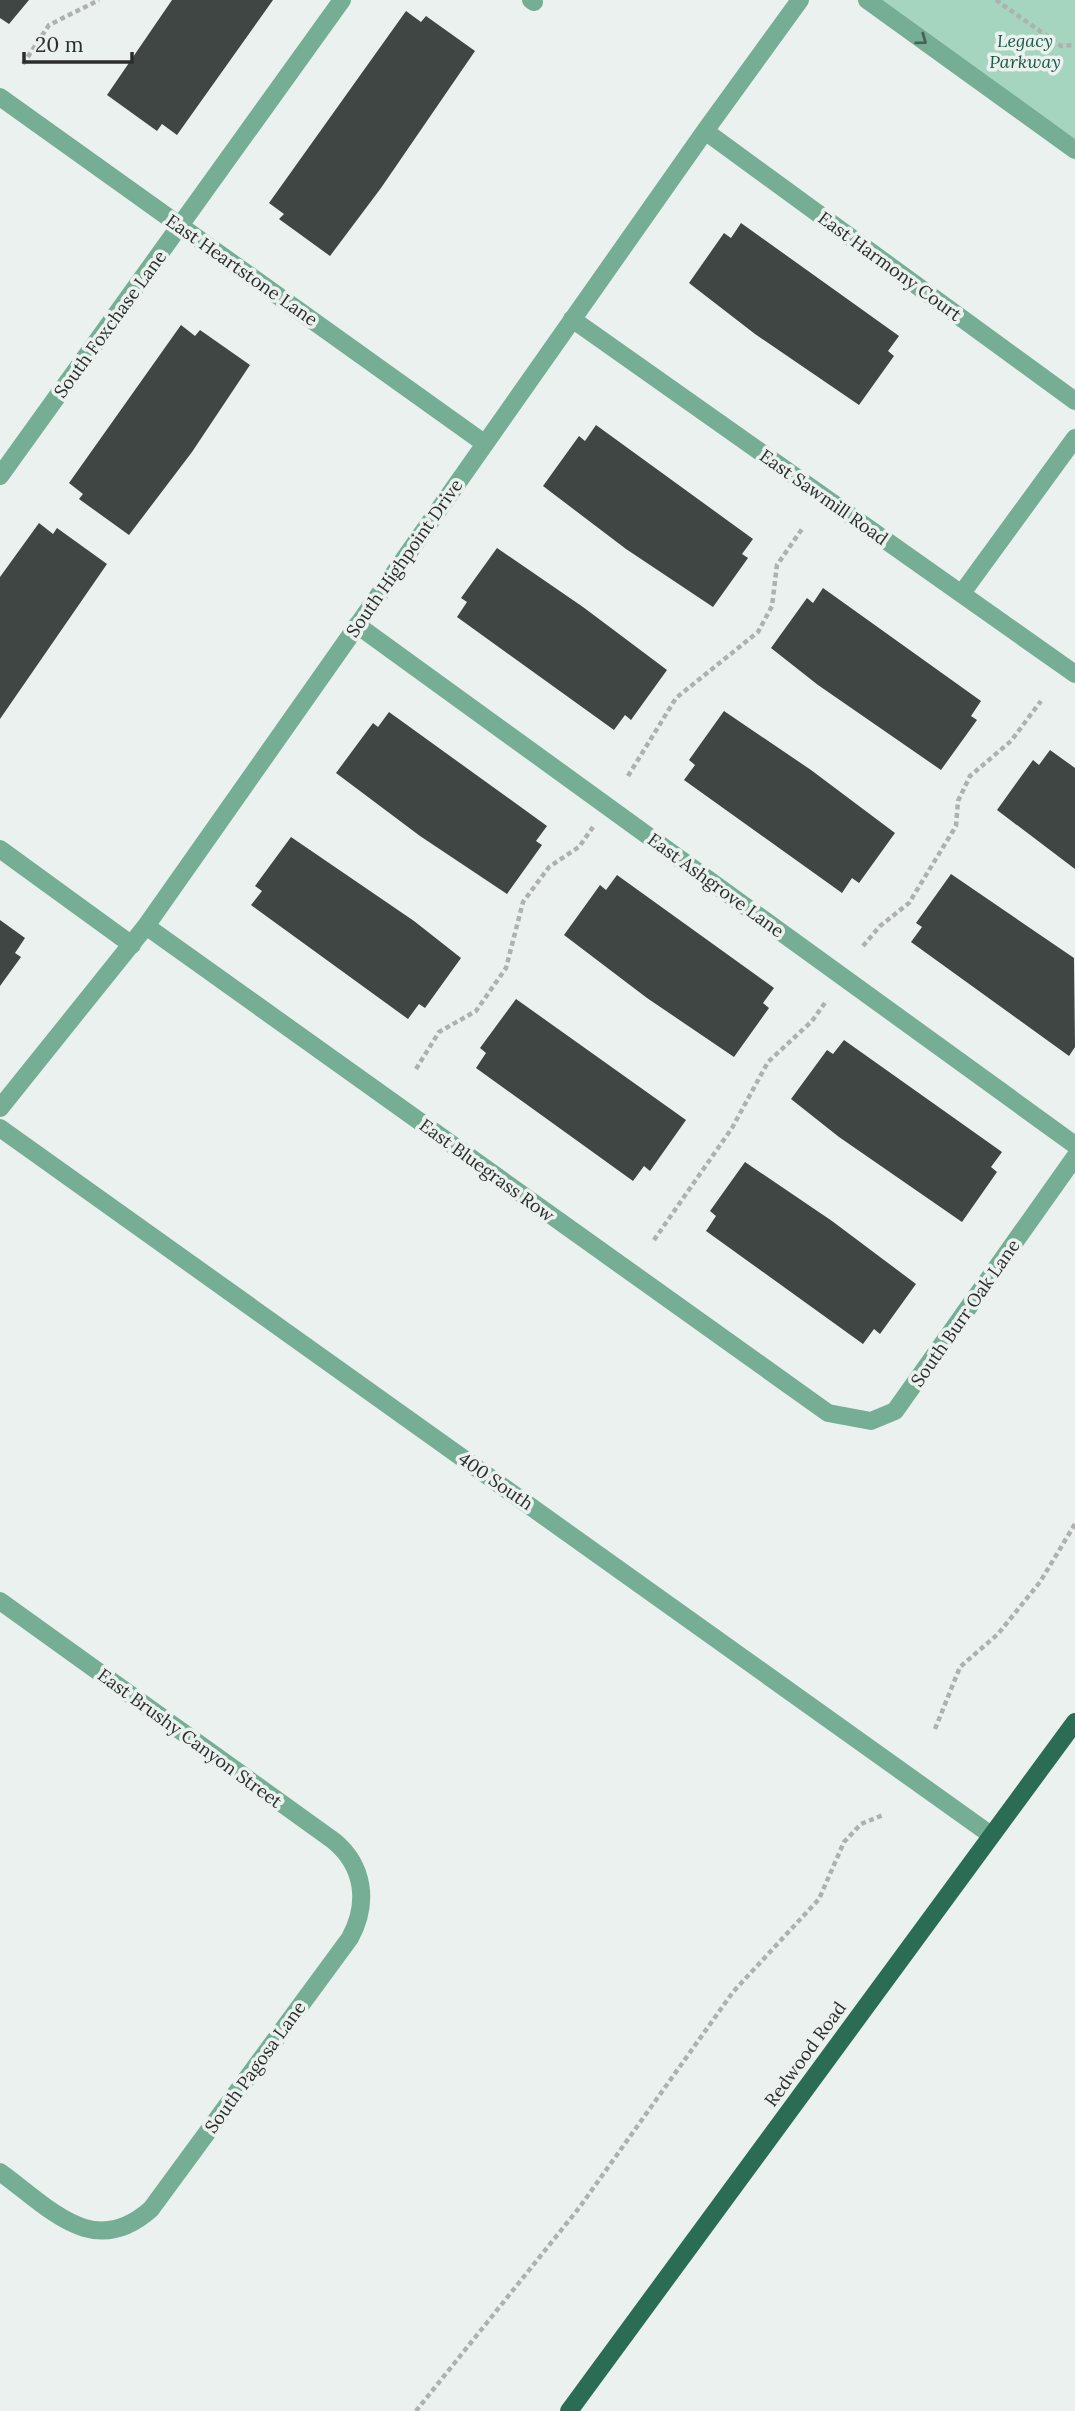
<svg xmlns="http://www.w3.org/2000/svg" width="1075" height="2411" font-family="Lora,serif">
  <rect width="100%" height="100%" fill="#eaf1ee"/>
  <path fill="#a5d5bf" d="M867,0H1075V150Z"/>
  <path fill="#404643" d="M0,0H29L9,24L0,18Z
    M172,0H273L177,135L162,124L157,131L107,95Z
    M406,11L421,22L426,16L475,51L381,188L330,256L279,219L284,214L269,203Z
    M741,223L899,336L888,351L894,356L859,405L755,334L689,283L724,233L731,238Z
    M181,325L195,336L200,330L250,365L192,452L129,535L79,499L83,494L69,483Z
    M596,425L753,539L742,554L748,558L713,607L626,549L543,486L579,436L585,441Z
    M39,523L53,534L57,528L107,564L0,719V577Z
    M497,548L583,607L667,670L631,720L625,715L614,730L457,617L467,602L461,598Z
    M823,588L981,701L971,716L977,720L941,770L818,685L771,648L807,598L813,603Z
    M724,711L811,770L895,833L859,883L852,878L842,893L684,780L695,765L689,760Z
    M389,712L547,826L536,841L542,845L507,894L420,836L336,773L373,723L378,727Z
    M1050,750L1075,768V869L997,810L1033,760L1039,765Z
    M291,837L414,921L461,958L425,1008L419,1004L408,1019L251,905L262,891L255,886Z
    M951,874L1074,958L1075,1047L1069,1056L911,942L922,927L916,923Z
    M617,875L774,988L763,1003L769,1008L734,1057L647,998L564,935L600,885L606,890Z
    M0,920L25,938L15,953L21,957L0,986Z
    M516,999L686,1120L650,1171L644,1166L633,1181L476,1068L486,1053L480,1048Z
    M844,1040L1002,1152L991,1167L997,1172L962,1222L839,1137L791,1099L827,1050L833,1054Z
    M745,1162L832,1221L916,1284L880,1334L874,1329L863,1344L706,1231L716,1216L710,1211Z"/>
  <g fill="none" stroke-linecap="round" stroke-linejoin="round">
    <path stroke="#adb2b0" stroke-width="4.5" stroke-dasharray="5 3.5" stroke-linecap="butt" d="M996,0L1061,46L1075,45
      M23,64L49,25L99,0
      M628,776L676,698L758,632L772,606L777,565L802,529
      M863,946L880,926L909,903L956,826L958,801L970,776L1011,741L1041,701
      M416,1069L439,1032L476,1011L506,968L523,902L549,867L579,847L593,827
      M654,1240L732,1128L768,1062L812,1021L827,1000
      M935,1729L960,1667L998,1634L1040,1582L1075,1524
      M416,2411L579,2208L733,1992L819,1899L844,1842L861,1824L883,1815"/>
    <path stroke="#75ae95" stroke-width="18" d="M531,0L534,2
      M867,0L1075,150
      M0,97L484,443
      M705,131L1075,401
      M572,319L1075,674
      M0,476L342,0
      M962,593L1075,438
      M357,625L1075,1145
      M0,849L132,945
      M146,926L828,1413L871,1421L895,1411L1075,1157
      M0,1108L146,926L705,131L800,0
      M0,1601L334,1841C364,1866 369,1903 350,1938L151,2209C93,2261 49,2207 0,2172"/>
    <path stroke="#75ae95" stroke-width="18" d="M0,1128L991,1835"/>
    <path stroke="#2a6d54" stroke-width="18" d="M569,2411L1075,1722"/>
  </g>
  <defs><path id="oneway-chevron" d="M-2-3.5L2.5 0L-2 3.5" fill="none" stroke-width="1.6" stroke-linecap="round" stroke-linejoin="round" transform="scale(1.75)"/></defs>
  <use stroke="#496156" href="#oneway-chevron" transform="translate(922 40) rotate(36)"/>
  <g text-anchor="middle" dominant-baseline="central" stroke-width="7" stroke-linejoin="round" paint-order="stroke">
    <g font-size="18" font-style="italic" fill="#195a43" stroke="#eaf1ee">
      <text x="1025" y="40">Legacy<tspan x="1025" dy="21">Parkway</tspan></text>
    </g>
    <g font-size="18" fill="#2b2e2c" stroke="#eaf1ee">
      <text transform="translate(890 266) rotate(36)">East Harmony Court</text>
      <text transform="translate(242 270) rotate(35)">East Heartstone Lane</text>
      <text transform="translate(110 324) rotate(-54)">South Foxchase Lane</text>
      <text transform="translate(824 497) rotate(35)">East Sawmill Road</text>
      <text transform="translate(404 558) rotate(-55)">South Highpoint Drive</text>
      <text transform="translate(716 885) rotate(36)">East Ashgrove Lane</text>
      <text transform="translate(487 1170) rotate(36)">East Bluegrass Row</text>
      <text transform="translate(965 1313) rotate(-55)">South Burr Oak Lane</text>
      <text transform="translate(496 1481) rotate(35)">400 South</text>
      <text transform="translate(190 1738) rotate(36)">East Brushy Canyon Street</text>
      <text transform="translate(805 2054) rotate(-54)">Redwood Road</text>
      <text transform="translate(255 2067) rotate(-54)">South Pagosa Lane</text>
    </g>
  </g>
  <path d="M24 52v10h108v-10" fill="none" stroke="#2b2e2c" stroke-width="3.5"/>
  <text x="35" y="52" font-size="21" fill="#2b2e2c" stroke="#eaf1ee" stroke-width="5" paint-order="stroke">20 m</text>
</svg>
